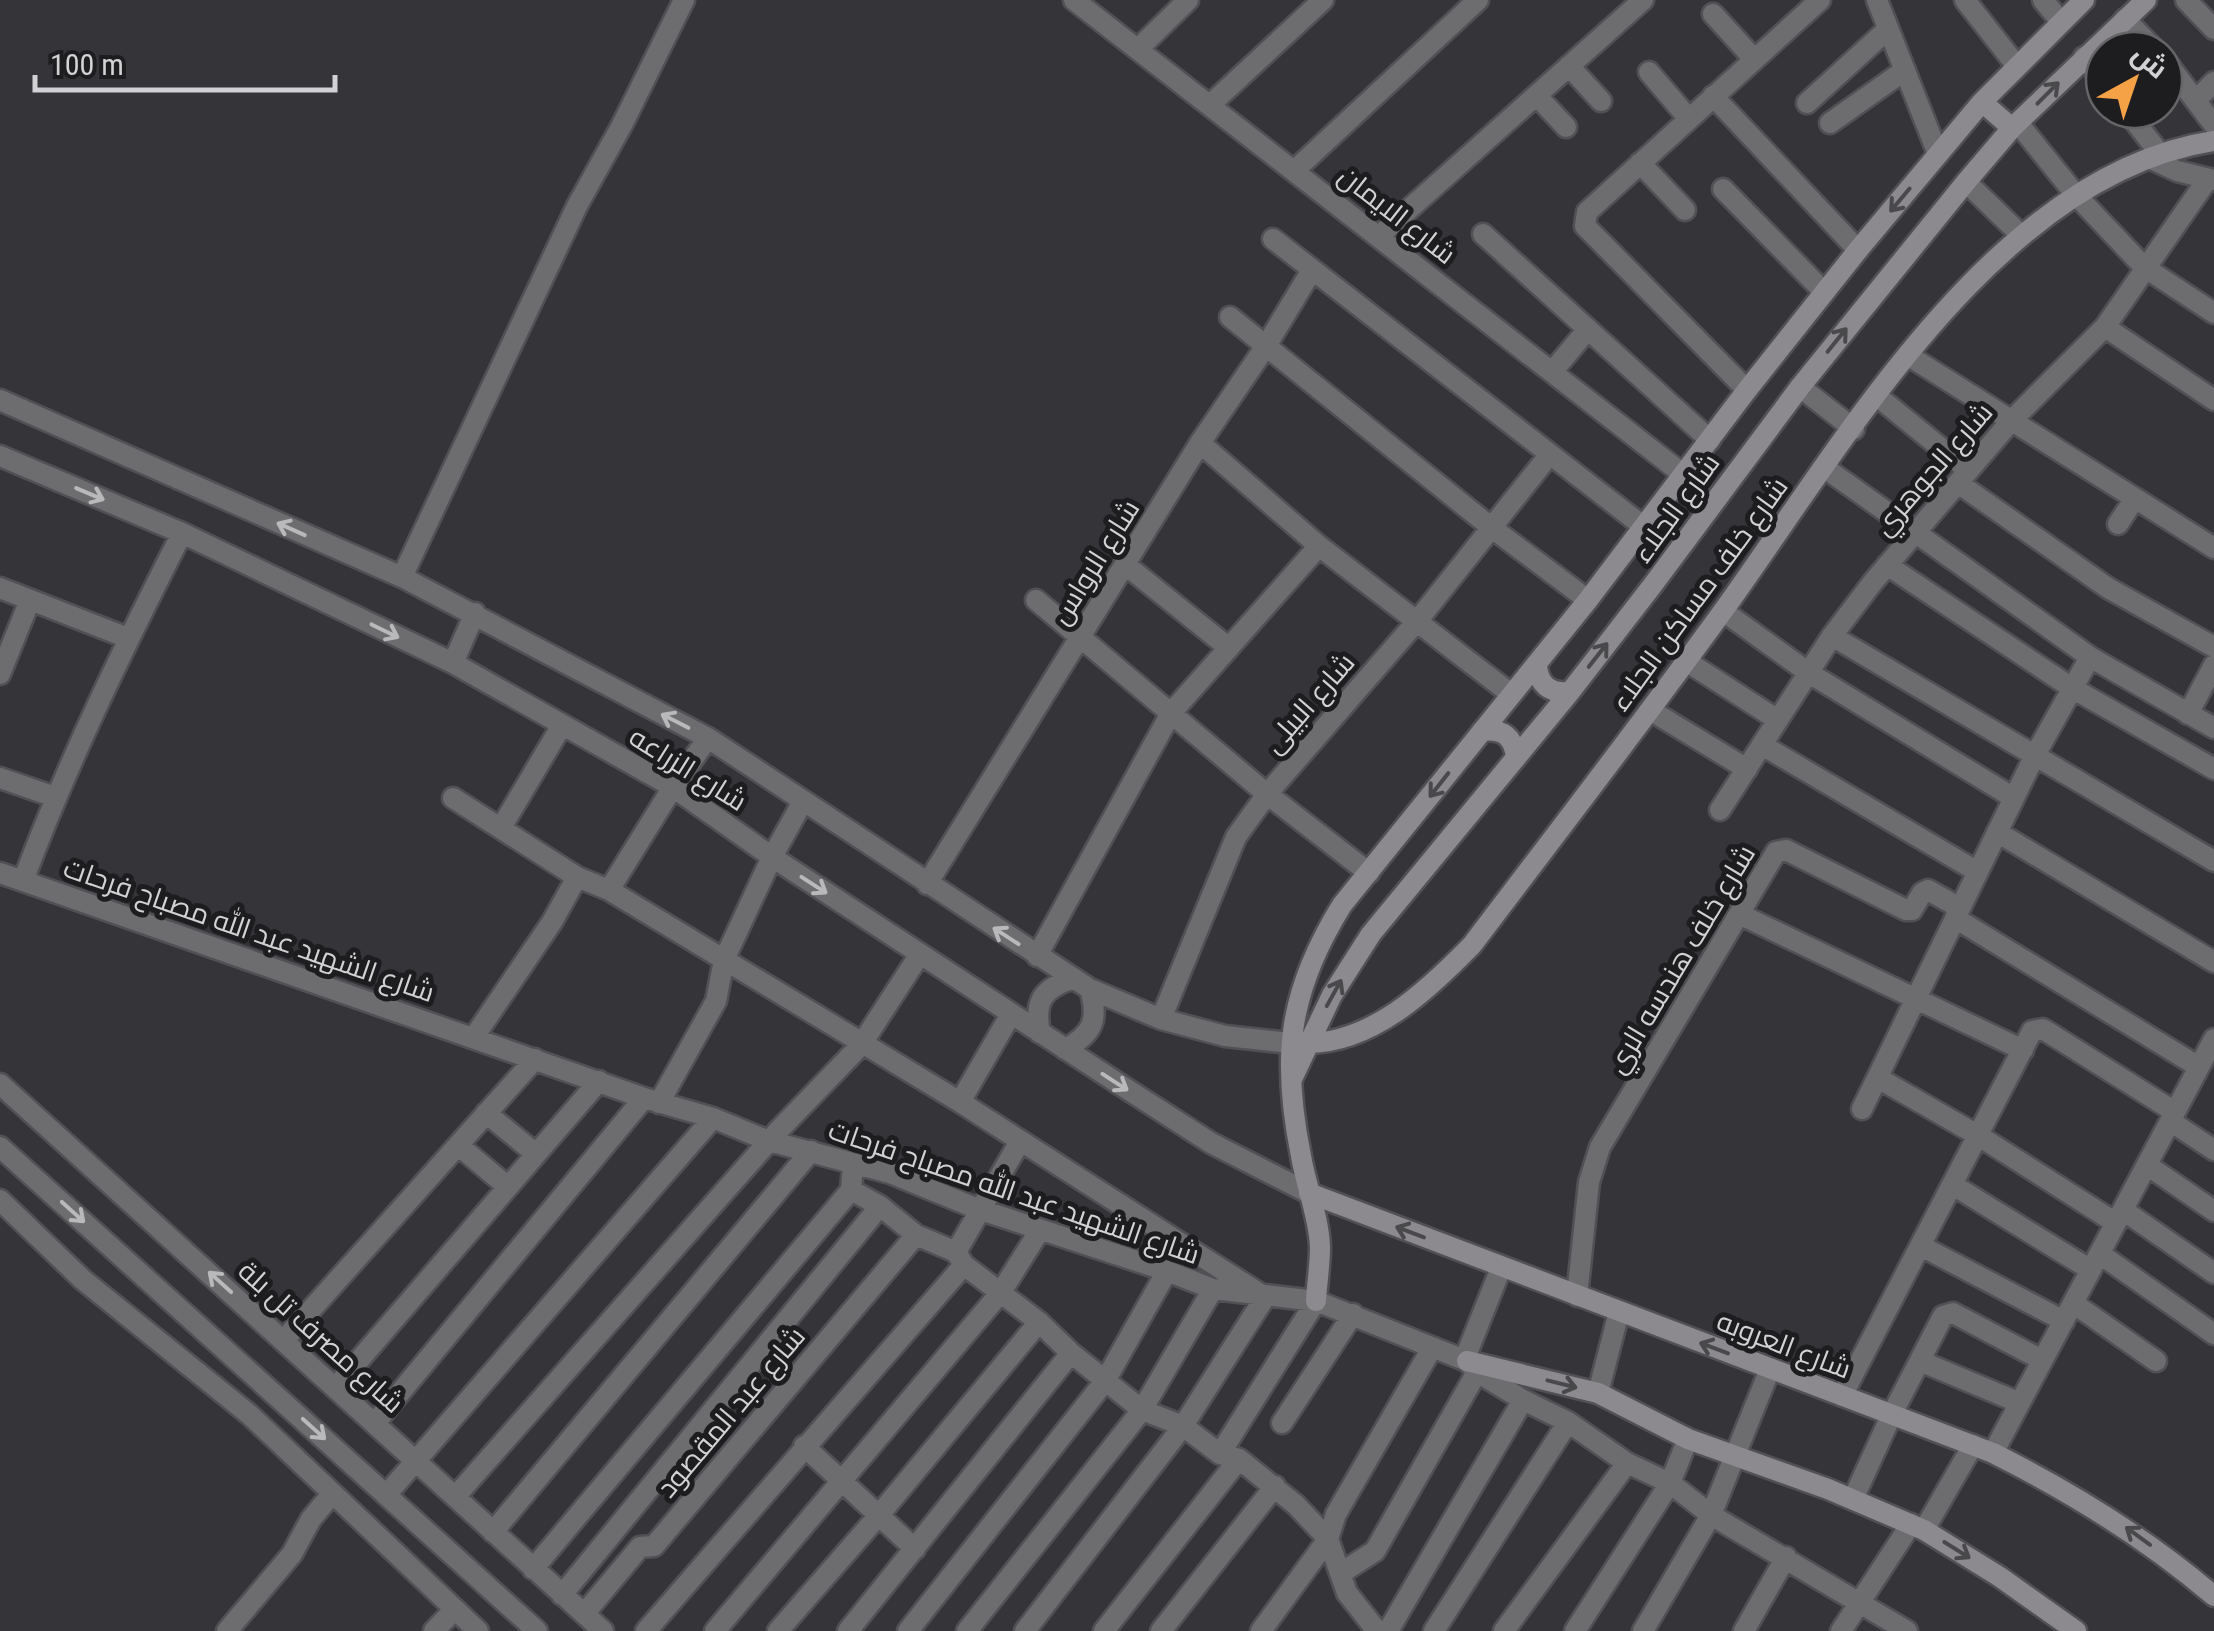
<svg xmlns="http://www.w3.org/2000/svg" width="2214" height="1631" font-family="'Roboto Condensed',Cairo,sans-serif">
  <rect width="100%" height="100%" fill="#353439"/>
  <g fill="none" stroke-linecap="round" stroke-linejoin="round">
    <g stroke="#515055" stroke-width="25">
      <path id="street" d="M1074,0L1684,475
        M1877,0L1938,154
        M1965,0L2016,65
        M2043,0L2061,22
        M2186,0L2214,29
        M1713,14L1754,59
        M2125,19L2155,50
        M1138,49L1188,0
        M2084,57L2104,83
        M2164,59L2214,125
        M1569,66L1601,101
        M1649,72L1689,119
        M1537,96L1566,127
        M1713,96L1858,250
        M2197,99L2214,82
        M1807,103L1888,29
        M1211,104L1323,0
        M2126,110L2160,154
        M1830,123L1905,70
        M2018,123L2075,194L2144,267L2214,313
        M2149,158L2177,171L2214,180
        M1640,163L1685,210
        M1295,170L1478,0
        M1966,182L2020,234
        M1723,189L1824,292
        M1483,234L1710,440
        M1379,236L1643,0
        M1273,239L1644,527
        M1230,317L1492,528L1588,600
        M2105,327L2214,400
        M1909,356L2214,548
        M1552,372L1588,329
        M1800,387L1854,429
        M1747,390L1585,226L1587,212L1820,0
        M1877,396L1968,470
        M0,400L402,577L708,738L1090,989L1161,1019L1225,1036L1290,1043
        M1200,443L1319,546L1511,694
        M0,456L182,533L453,663L673,787L772,857L1130,1091L1211,1143L1309,1193
        M1825,468L2090,657L2214,728
        M1958,483L2108,588L2214,647
        M2118,524L2135,498
        M1887,565L2072,688L2214,769
        M1127,566L1229,648
        M402,577L577,206L622,125L684,0
        M0,588L128,638
        M1036,600L1267,794L1369,873
        M1723,611L1809,673L2014,798
        M1832,636L2214,861
        M1686,661L1778,720
        M453,663L475,613
        M0,674L30,600
        M1650,710L1747,769
        M2188,714L2214,665
        M1762,745L1978,872
        M0,778L55,797
        M453,798L577,877L609,890L960,1102L1265,1297L1183,1426L1025,1631
        M1720,810L1832,636L1873,582L2011,421L2105,327L2207,180
        M501,828L562,725
        M1997,832L2214,962
        M0,873L644,1098L713,1118L769,1141L890,1173L978,1209L1167,1271L1213,1289L1316,1301L1467,1361L1477,1372L1523,1400L1568,1422L1627,1463L1670,1483L1711,1515L1907,1631
        M23,881C68,761 124,647 182,533
        M927,884L1200,443L1266,346L1312,270
        M609,890L673,787L708,738
        M1739,914L2023,1050
        M1955,918L2199,1067
        M1037,956L1171,713L1319,546
        M1161,1019L1236,837L1267,794L1418,620L1550,454
        M1040,1033C1034,1002 1042,989 1071,979
        M474,1037L552,922L577,877
        M1065,1049C1093,1034 1099,1020 1090,989
        M1878,1078L1979,1136L2116,1223
        M0,1084L603,1631
        M960,1102L1011,1014
        M659,1103L716,1001L724,960L772,857L802,803
        M1862,1109L2035,755L2090,657
        M486,1113L536,1154
        M2170,1121L2214,1150
        M458,1145L508,1187
        M0,1147L537,1631
        M853,1165L851,1190L880,1206L916,1235L956,1252L964,1265L1039,1322L1071,1353L1142,1410L1183,1426L1220,1454L1239,1459L1296,1505L1328,1539L1347,1593L1377,1631
        M2147,1165L2214,1211
        M1953,1185L2091,1270
        M0,1200L82,1279L250,1415L478,1631
        M2123,1210L2214,1273
        M1921,1246L2064,1321
        M956,1252L1019,1143
        M2100,1254L2214,1334
        M1577,1296L1589,1182L1600,1147L1776,852L1786,850L1906,910H1912L1922,893L1928,890L1960,908
        M2073,1303L2156,1361
        M284,1340L535,1059
        M1467,1361V1353L1501,1268
        M1920,1361L2020,1403
        M336,1387L599,1081
        M1598,1393L1619,1312
        M1842,1396L2032,1031L2043,1029L2175,1112
        M375,1423L644,1098
        M1282,1423L1353,1314
        M804,1446L915,1549
        M1993,1453L2214,1039
        M1220,1454L1316,1301
        M387,1494L713,1118
        M455,1497L777,1132L861,1045L920,954
        M1853,1499L1892,1414L1943,1316L1953,1313L2042,1360
        M1924,1530L1973,1445
        M493,1532L811,1151
        M533,1569L851,1190
        M1341,1573L1375,1551L1477,1372
        M562,1595L880,1206
        M584,1614L640,1547L654,1546L916,1235
        M227,1631L292,1554L311,1519L332,1494
        M434,1631L455,1609
        M646,1631L964,1265
        M715,1631L1001,1292L1040,1230
        M778,1631L879,1515L1039,1322
        M848,1631L1071,1353
        M908,1631L1105,1381L1167,1271
        M967,1631L1142,1410L1213,1289
        M1104,1631L1239,1459
        M1161,1631L1275,1486
        M1261,1631L1328,1539L1336,1514L1432,1348
        M1388,1631L1523,1400
        M1434,1631L1568,1422
        M1504,1631L1627,1463
        M1575,1631L1670,1483L1688,1439
        M1643,1631L1711,1515L1770,1369
        M1744,1631L1786,1557
        M1841,1631L1911,1524"/>
    </g>
    <g stroke="#515055" stroke-width="25">
      <path id="secondary" d="M1982,102L2012,128
        M1537,664C1538,684 1549,694 1570,692
        M1482,731C1503,728 1514,737 1516,758
        M1302,1043C1370,1046 1428,990 1472,945C1556,834 1641,724 1723,611C1843,445 1995,174 2214,141
        M1292,1079L1332,995L1371,934L1570,692L1652,586L1800,387L1966,182L2012,128L2146,0
        M1309,1193L1993,1453C2073,1493 2146,1538 2214,1596
        M1316,1301C1317,1283 1320,1265 1320,1247C1319,1217 1306,1186 1301,1156C1281,1057 1288,992 1342,905L1588,600L1747,390L1858,250L1982,102L2084,0
        M1467,1361L1598,1393L1688,1439L1828,1489L1924,1530L2000,1577L2076,1631"/>
    </g>
    <use href="#street" stroke="#6d6c6e" stroke-width="20"/>
    <use href="#secondary" stroke="#8c8a8e" stroke-width="20"/>
  </g>
  <defs><path id="oneway-shaft" d="M-6 0H5M1.5-3L5.5 0L1.5 3" fill="none" stroke-width="1.6" stroke-linecap="round" stroke-linejoin="round" transform="scale(2.5)"/></defs>
  <g stroke="#49484b">
    <use href="#oneway-shaft" transform="translate(2048 93) rotate(-45)"/>
    <use href="#oneway-shaft" transform="translate(1900 200) rotate(130)"/>
    <use href="#oneway-shaft" transform="translate(1837 340) rotate(-51)"/>
    <use href="#oneway-shaft" transform="translate(1598 655) rotate(-52)"/>
    <use href="#oneway-shaft" transform="translate(1439 785) rotate(128)"/>
    <use href="#oneway-shaft" transform="translate(1334 993) rotate(-61)"/>
    <use href="#oneway-shaft" transform="translate(1410 1232) rotate(-159)"/>
    <use href="#oneway-shaft" transform="translate(1714 1348) rotate(-159)"/>
    <use href="#oneway-shaft" transform="translate(1562 1384) rotate(14)"/>
    <use href="#oneway-shaft" transform="translate(2138 1536) rotate(-144)"/>
    <use href="#oneway-shaft" transform="translate(1957 1550) rotate(32)"/>
  </g>
  <g stroke="#b9b8ba">
    <use href="#oneway-shaft" transform="translate(90 494) rotate(23)"/>
    <use href="#oneway-shaft" transform="translate(291 529) rotate(-156)"/>
    <use href="#oneway-shaft" transform="translate(385 631) rotate(26)"/>
    <use href="#oneway-shaft" transform="translate(675 721) rotate(-153)"/>
    <use href="#oneway-shaft" transform="translate(814 885) rotate(33)"/>
    <use href="#oneway-shaft" transform="translate(1006 936) rotate(-147)"/>
    <use href="#oneway-shaft" transform="translate(1115 1082) rotate(33)"/>
    <use href="#oneway-shaft" transform="translate(73 1212) rotate(42)"/>
    <use href="#oneway-shaft" transform="translate(220 1282) rotate(-138)"/>
    <use href="#oneway-shaft" transform="translate(314 1429) rotate(42)"/>
  </g>
  <g text-anchor="middle" dominant-baseline="central" stroke-width="10" stroke-linejoin="round" paint-order="stroke">
    <g font-size="28" fill="#d2d1d4" stroke="#1d1c1e">
      <text transform="translate(1397 215) rotate(38)">شارع الايمان</text>
      <text transform="translate(1933 469) rotate(-49)">شارع الجوهري</text>
      <text transform="translate(1676 508) rotate(-54)">شارع الجلاء</text>
      <text transform="translate(1095 562) rotate(-58)">شارع الرواس</text>
      <text transform="translate(1699 594) rotate(-54)">شارع خلف مساكن الجلاء</text>
      <text transform="translate(1309 703) rotate(-49)">شارع البيلى</text>
      <text transform="translate(688 769) rotate(32)">شارع الزراعه</text>
      <text transform="translate(249 930) rotate(19)">شارع الشهيد عبد الله مصباح فرحات</text>
      <text transform="translate(1681 959) rotate(-59)">شارع خلف هندسه الري</text>
      <text transform="translate(1014 1192) rotate(19)">شارع الشهيد عبد الله مصباح فرحات</text>
      <text transform="translate(321 1337) rotate(42)">شارع مصرف تل بلة</text>
      <text transform="translate(1784 1345) rotate(21)">شارع العروبه</text>
      <text transform="translate(731 1412) rotate(-50)">شارع عبد المقصود</text>
    </g>
  </g>
  <g transform="translate(2134 80) rotate(40)"><circle r="48" fill="#1d1c1e" stroke="#656467" stroke-width="2.5"/>
  <path d="M0-8L18 38L0 25L-18 38Z" fill="#f5a246"/>
  <text y="-15" font-size="28" font-weight="bold" text-anchor="middle" fill="#d2d1d4">ش</text>
  </g>
  <path d="M35 75v15h300v-15" fill="none" stroke="#d2d1d4" stroke-width="5"/>
  <text x="50" y="75" font-size="30" fill="#d2d1d4" stroke="#1d1c1e" stroke-width="8" paint-order="stroke">100 m</text>
</svg>
